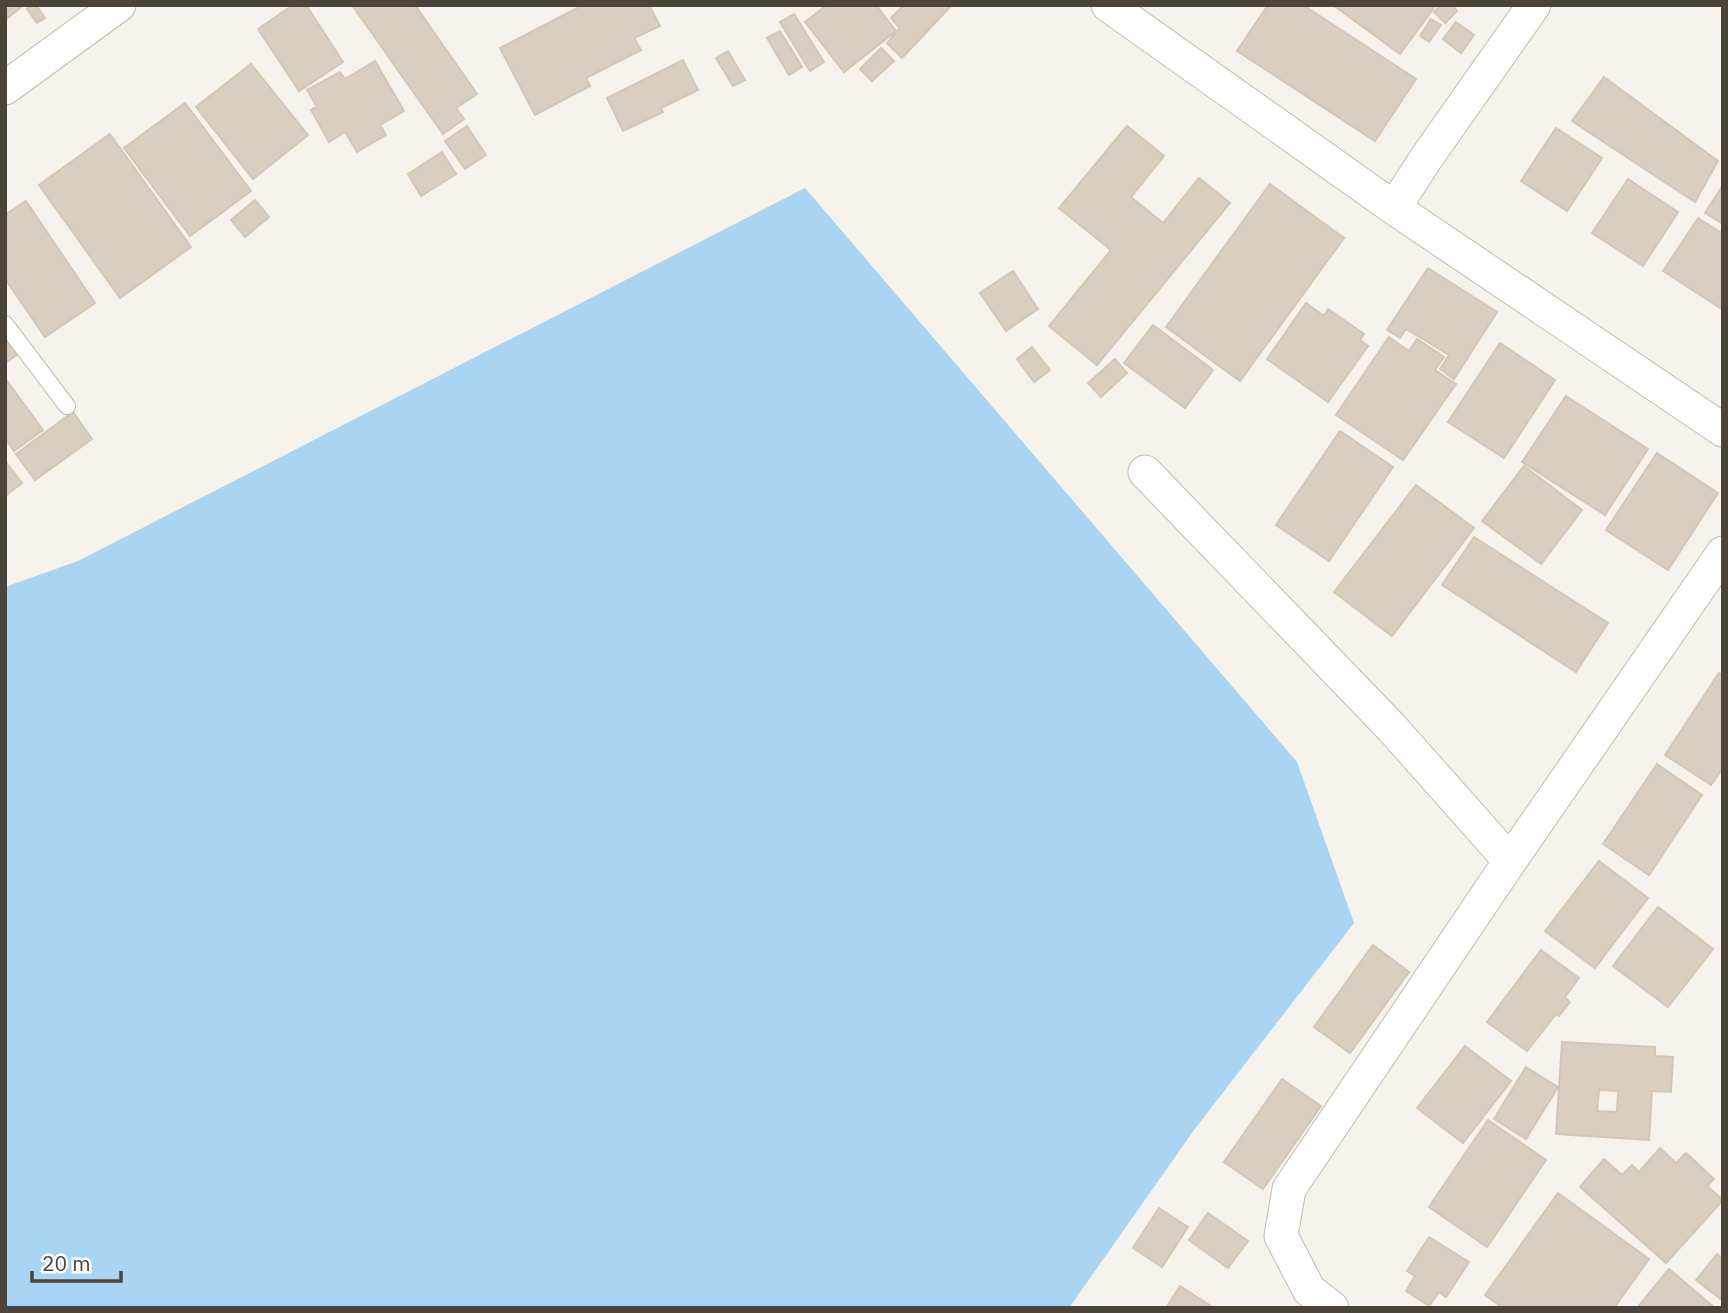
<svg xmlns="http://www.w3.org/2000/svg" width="1728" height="1313" font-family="'IBM Plex Sans',sans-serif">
  <rect width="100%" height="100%" fill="#f6f3ec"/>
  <path fill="#a9d4f2" d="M805,188L1297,762L1354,923L1194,1130L1069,1308H5V587L78,561Z"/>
  <path fill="#d8cfc1" stroke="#d3c7b4" stroke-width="2" fill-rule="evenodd" d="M5,5H24L5,20Z
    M32,5H36L45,18L37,23L27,9Z
    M293,5H306L343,62L299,91L258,29Z
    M352,5H415L477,94L456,108L464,119L443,134Z
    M583,5H649L660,26L634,38L641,50L586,78L590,86L535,115L500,48Z
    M827,5H876L896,31L844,72L805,22Z
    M904,5H952L902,58L887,43L900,28L891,18Z
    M1268,5H1303L1416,79L1375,141L1237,51Z
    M1333,5H1436L1400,54Z
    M1441,5H1452L1457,11L1445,23L1434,12Z
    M794,14L824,62L810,71L780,22Z
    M1431,19L1441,25L1429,42L1420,36Z
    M1456,22L1474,35L1461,53L1443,39Z
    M780,31L802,67L789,75L767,38Z
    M881,48L894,61L872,81L860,69Z
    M728,51L745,80L733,86L716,58Z
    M683,60L698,90L661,108L663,112L623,131L607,98Z
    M375,61L404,111L380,125L386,135L357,152L345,132L329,142L311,110L317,107L307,90L340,72L345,79Z
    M251,64L308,135L253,179L196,107Z
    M1604,77L1718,161L1695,202L1572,121Z
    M185,103L251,191L190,236L124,148Z
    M467,126L486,155L465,169L445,141Z
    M1127,126L1164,156L1131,197L1163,223L1199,178L1230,203L1097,365L1049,326L1111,250L1059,208Z
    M1556,128L1602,158L1567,211L1521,181Z
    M110,134L191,247L120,298L39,185Z
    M442,152L456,174L421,196L408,174Z
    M1628,179L1678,212L1643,266L1592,233Z
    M1270,184L1344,238L1240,381L1166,327Z
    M1723,185V224L1705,213Z
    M255,200L269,217L245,237L231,220Z
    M26,201L95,303L45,337L5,279V215Z
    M1698,218L1723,234V304L1720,308L1663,271Z
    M1428,268L1497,312L1454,379L1440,369L1449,355L1406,329L1400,338L1387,330Z
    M1013,271L1038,309L1006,331L980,293Z
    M1306,303L1324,316L1328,309L1364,334L1360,340L1368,346L1328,402L1267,359Z
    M1153,325L1213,370L1185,408L1124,363Z
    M1389,337L1409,351L1417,339L1444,357L1435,370L1456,384L1403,460L1336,415Z
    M5,339L17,355L5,363Z
    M1500,343L1555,380L1504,458L1448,422Z
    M1032,347L1050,370L1034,382L1017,359Z
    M1115,359L1127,373L1101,397L1088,383Z
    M5,378L43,430L14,451L5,438Z
    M1566,396L1648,449L1605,515L1522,462Z
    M73,412L92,439L35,480L16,454Z
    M1340,431L1393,467L1329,561L1276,525Z
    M1657,453L1718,493L1668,570L1606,530Z
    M5,461L22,483L5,496Z
    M1524,466L1582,510L1541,564L1482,521Z
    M1416,485L1474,528L1392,636L1334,592Z
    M1474,537L1608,623L1576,672L1442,585Z
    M1719,673L1723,676V768L1711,785L1665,755Z
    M1657,764L1702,795L1649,875L1603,844Z
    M1599,861L1648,898L1595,968L1545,931Z
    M1658,907L1713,949L1668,1007L1613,966Z
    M1373,945L1409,972L1350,1053L1314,1027Z
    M1541,950L1579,978L1565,997L1570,1002L1559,1016L1556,1014L1527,1051L1487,1022Z
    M1562,1042L1655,1047V1056L1673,1057L1671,1092L1652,1091L1649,1140L1556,1134ZM1599,1090L1618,1091L1617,1112L1597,1111Z
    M1465,1046L1511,1081L1463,1143L1417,1108Z
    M1526,1067L1558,1087L1526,1139L1494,1119Z
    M1282,1079L1321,1106L1263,1189L1224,1162Z
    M1488,1120L1546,1160L1487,1247L1429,1207Z
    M1660,1148L1676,1163L1686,1153L1714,1179L1707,1186L1723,1200L1666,1263L1580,1187L1604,1159L1622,1175L1632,1165L1639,1172Z
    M1558,1193L1649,1259L1614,1308H1503L1485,1295Z
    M1159,1208L1188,1227L1162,1267L1133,1248Z
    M1208,1213L1248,1241L1228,1268L1189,1240Z
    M1429,1237L1469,1262L1446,1297L1439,1292L1429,1306L1406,1291L1415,1276L1407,1271Z
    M1717,1254L1723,1259V1301L1696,1280Z
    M1669,1269L1715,1308H1637Z
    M1180,1286L1214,1308H1166Z"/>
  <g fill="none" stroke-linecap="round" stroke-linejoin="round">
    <g stroke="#c2bbae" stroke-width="18">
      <path id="service" d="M5,324L67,406"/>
    </g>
    <g stroke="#c2bbae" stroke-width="35">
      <path id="minor" d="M1108,5L1394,208L1723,430
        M5,88L119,5
        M1394,208L1427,157L1534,5
        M1145,472L1392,728L1510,861
        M1332,1308L1309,1290L1281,1236L1289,1189L1510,861L1723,553"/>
    </g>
    <use href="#service" stroke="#fff" stroke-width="16"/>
    <use href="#minor" stroke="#fff" stroke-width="33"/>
  </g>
  <rect width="1728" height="1313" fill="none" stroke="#4b4439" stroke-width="14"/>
  <path d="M32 1271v10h89v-10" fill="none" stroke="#4b4439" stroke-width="3.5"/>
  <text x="42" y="1271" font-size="21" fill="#4b4439" stroke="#ffffff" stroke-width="5" paint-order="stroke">20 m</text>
</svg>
